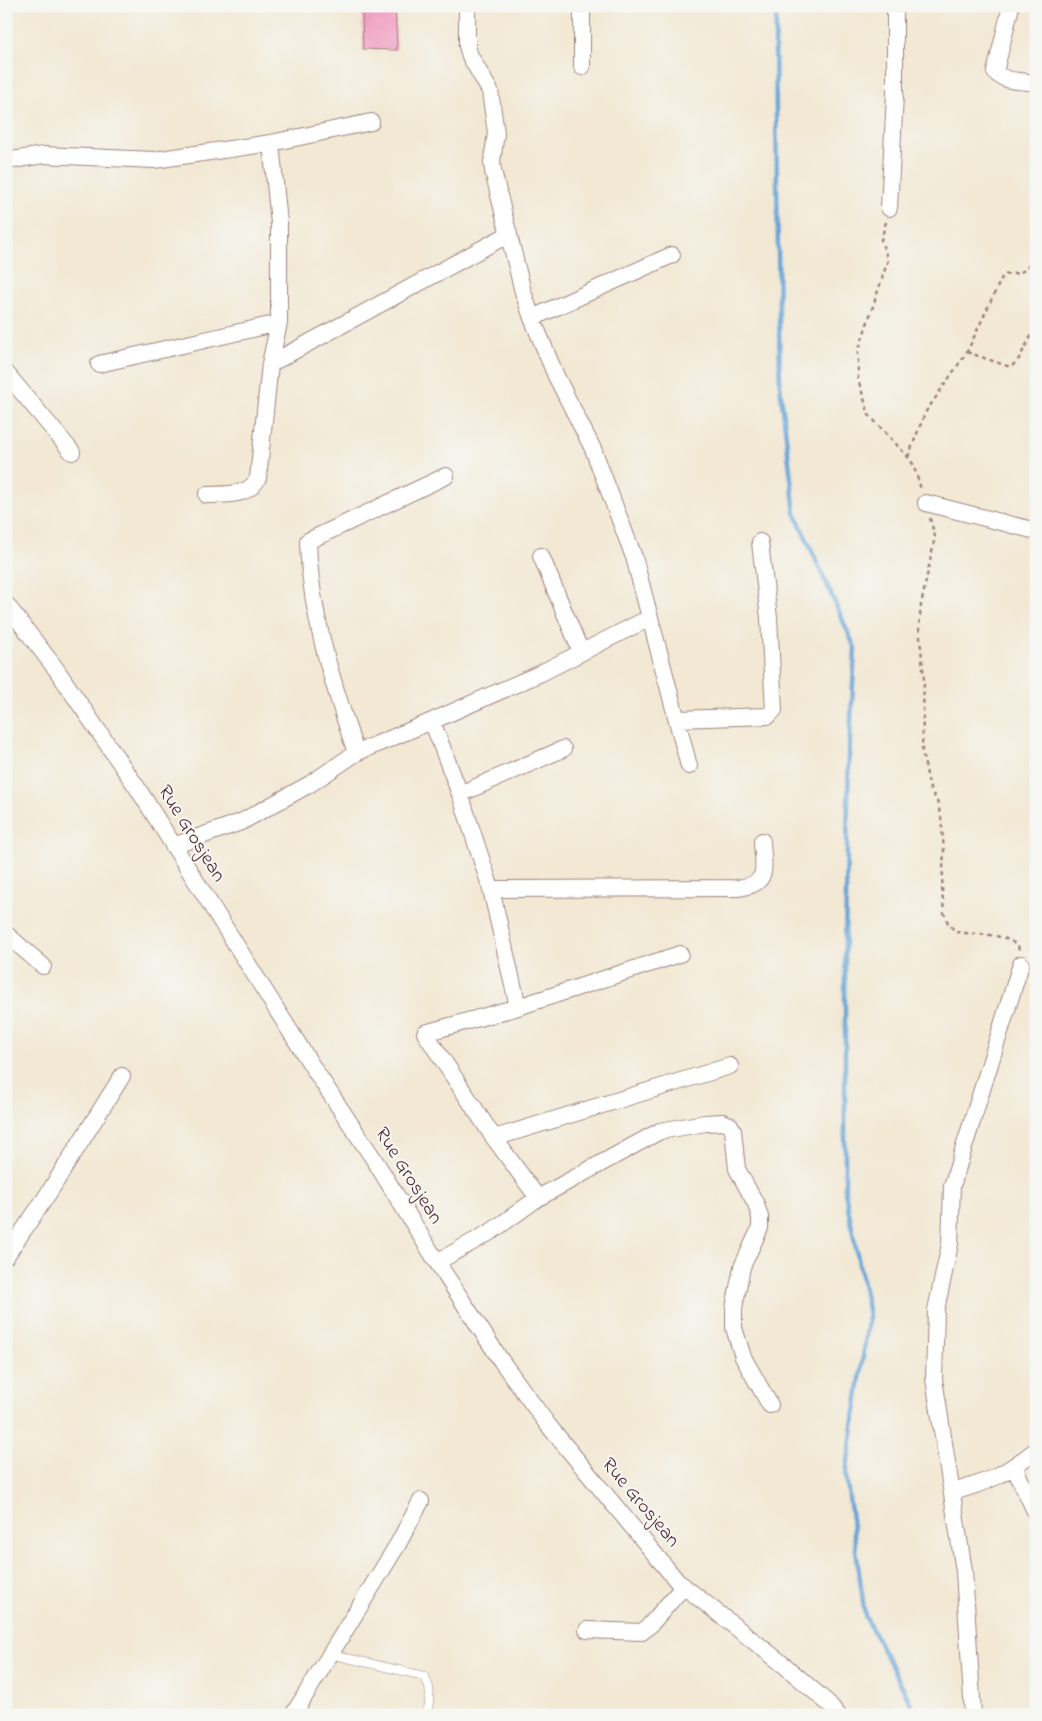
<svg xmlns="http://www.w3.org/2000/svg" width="1042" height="1721" font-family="'Indie Flower',sans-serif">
  <rect width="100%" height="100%" fill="#f6f6f2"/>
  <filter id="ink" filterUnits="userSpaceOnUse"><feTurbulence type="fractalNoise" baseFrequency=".02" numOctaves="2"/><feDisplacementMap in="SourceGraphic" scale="10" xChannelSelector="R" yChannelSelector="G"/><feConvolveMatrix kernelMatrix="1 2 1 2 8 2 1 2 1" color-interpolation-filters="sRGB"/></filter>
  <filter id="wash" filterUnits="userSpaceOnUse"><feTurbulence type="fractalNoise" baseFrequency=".0096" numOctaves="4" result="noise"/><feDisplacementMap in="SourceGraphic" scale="20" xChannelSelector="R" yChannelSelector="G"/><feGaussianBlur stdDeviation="1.12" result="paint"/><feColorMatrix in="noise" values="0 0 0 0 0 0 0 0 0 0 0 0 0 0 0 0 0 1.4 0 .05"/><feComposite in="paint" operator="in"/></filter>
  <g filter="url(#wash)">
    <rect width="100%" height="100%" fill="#f2e8d3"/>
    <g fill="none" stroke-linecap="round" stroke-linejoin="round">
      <path stroke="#65a4d7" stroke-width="4.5" d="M777,6L775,45L780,385L795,513L855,648L849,755L845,943V1192L869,1315L846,1475L865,1616L917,1715"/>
    </g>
    <g id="blocks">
      <path fill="#f09fc2" d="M362,6H395L397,50L363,49Z"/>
    </g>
  </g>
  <g filter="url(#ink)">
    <use href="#blocks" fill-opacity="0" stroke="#9e847f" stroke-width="1"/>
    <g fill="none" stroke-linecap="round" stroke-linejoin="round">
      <g stroke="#9e847f" stroke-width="9">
        <path id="service" d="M330,1654L424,1676C433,1690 429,1700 427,1715"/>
      </g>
      <g stroke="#9e847f" stroke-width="18">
        <path id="minor" d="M467,6V46L470,56L490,91L496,133L492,162L493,171L523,292L532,318L556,376L593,449L634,557L689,766
          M582,6V67
          M1011,6L995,72C1003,82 1024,81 1036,83
          M271,143L371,122
          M6,161L43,155L154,160L271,143L279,223V323L270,364L258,478C249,497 226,494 207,495
          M889,208L895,95V6
          M532,318L672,255
          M99,364L279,323
          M270,364L509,234
          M6,373L72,452
          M926,503L1036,531
          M541,556L581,652
          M6,604L56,669L138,789L312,1066L375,1161L437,1262L502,1362L548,1425L677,1581L784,1665L828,1703L838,1715
          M677,719L768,716L774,710L769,618L760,542
          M432,721L539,674L649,618
          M356,753L432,721L460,794L491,889L518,1007
          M460,794L563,749
          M173,846L241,822L310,784L356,753C333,684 310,614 308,541L446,476
          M491,889L738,888C771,884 763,867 762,841
          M6,934L43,966
          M494,1138L730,1066
          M538,1198L660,1131L705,1123L723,1122L730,1125L733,1130L737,1169L756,1204L760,1217V1228L742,1267L734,1308V1328L743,1357L770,1405
          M6,1256L48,1194L122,1076
          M437,1262L492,1231L538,1198L494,1138L425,1033L518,1007L680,954
          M1014,1467L1036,1513
          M952,1492C990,1482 1005,1474 1036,1450
          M587,1630L642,1632L650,1625L684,1586
          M293,1715L398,1544L421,1501
          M973,1715L964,1571L934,1379L936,1310L950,1244L952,1186L1021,964"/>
      </g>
      <path stroke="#9e847f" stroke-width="2.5" stroke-dasharray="4 4" stroke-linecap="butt" d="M886,222L881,240L888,260L858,352V379L869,415L908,457L913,464L921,489
        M967,352L1010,367L1017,362L1036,327
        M908,457L925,413L967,352L1003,275C1029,272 1027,271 1036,247
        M930,518L935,537L921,605L919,627L924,680L922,751L930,789L937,801L941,817L944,850L942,888L944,913L948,923L956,932C976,935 1002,932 1018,946L1019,950"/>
      <use href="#service" stroke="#fff" stroke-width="8"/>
      <use href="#minor" stroke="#fff" stroke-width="16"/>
    </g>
  </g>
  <g text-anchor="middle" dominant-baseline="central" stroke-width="4" stroke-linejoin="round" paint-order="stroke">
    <g font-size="20" fill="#4a1f2b" stroke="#f6f6f2">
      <text transform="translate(191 834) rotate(58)">Rue Grosjean</text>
      <text transform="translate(408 1176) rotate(58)">Rue Grosjean</text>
      <text transform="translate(640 1503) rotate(50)">Rue Grosjean</text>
    </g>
  </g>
  <rect width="1042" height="1721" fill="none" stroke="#f6f6f2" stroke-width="25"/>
</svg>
